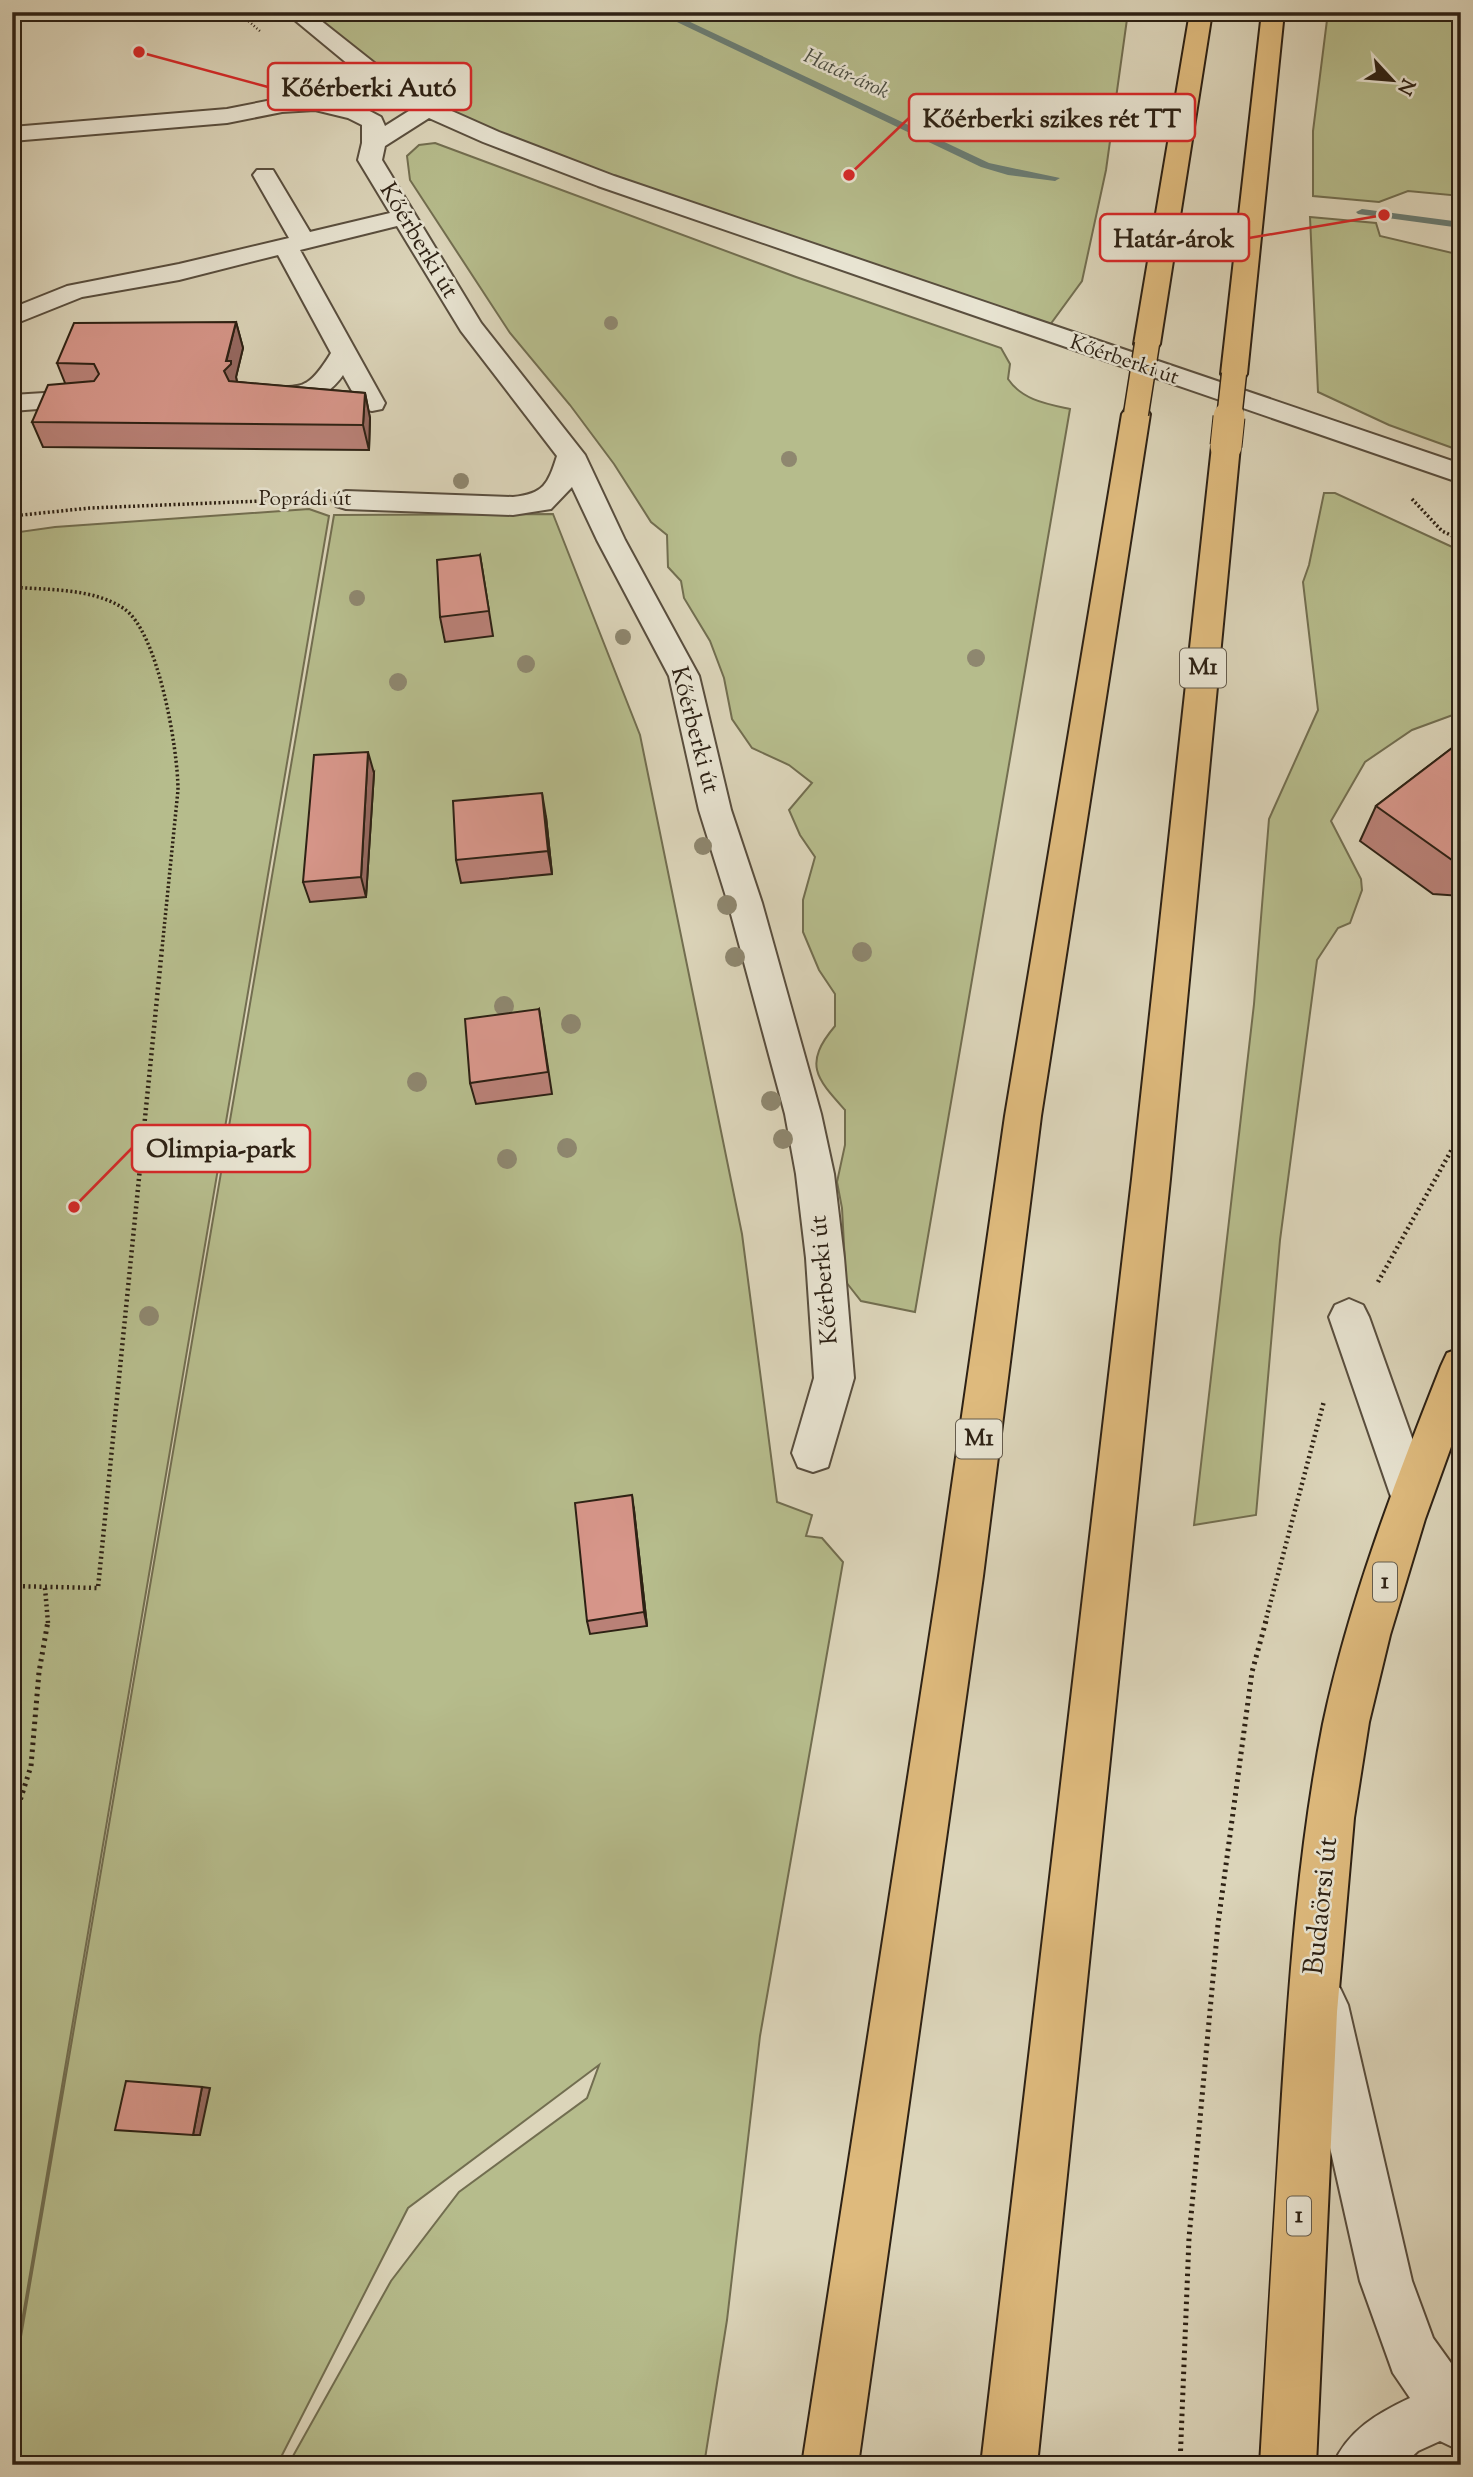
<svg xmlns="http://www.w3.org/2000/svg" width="1473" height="2477" font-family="'Sorts Mill Goudy',serif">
  <rect width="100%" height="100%" fill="#dcd5ba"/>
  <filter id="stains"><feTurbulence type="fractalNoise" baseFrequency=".00286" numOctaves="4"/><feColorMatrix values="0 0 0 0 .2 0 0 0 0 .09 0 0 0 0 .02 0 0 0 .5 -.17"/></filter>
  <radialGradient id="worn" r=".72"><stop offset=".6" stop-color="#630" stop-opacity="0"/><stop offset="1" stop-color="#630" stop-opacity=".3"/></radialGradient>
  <path fill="#b6bc8c" stroke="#726e50" stroke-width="2" d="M296,12H1128L1106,170L1082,281L1044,333L429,109Z
    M1328,12H1461V196L1408,191L1379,202L1313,196V131Z
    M435,143L796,277L1001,348L1010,364L1008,379C1022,400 1047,404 1070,409L915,1312L861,1301L846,1282L842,1208L837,1182L845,1145V1110C816,1078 803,1064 835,1026V994L819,970L803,932V900L815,857L800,835L789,810L812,783L789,765L752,748L732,719L724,678L710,641L684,598L681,581L668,567L667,535L651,522L614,464L570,405L510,333L410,180L407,156L419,145Z
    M1310,217L1376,223L1380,236L1461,255V451L1389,425L1318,392Z
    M1324,493H1335L1461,551V712L1412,730L1365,762L1331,821L1361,879L1362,890L1350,923L1338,928L1317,960L1280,1240L1256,1515L1194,1525L1254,1004L1269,819L1318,710L1303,582L1309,565Z
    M309,509L329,516L12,2380V533L55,527Z
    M553,514L640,735L742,1234L777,1502L812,1515L806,1536L822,1538L843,1562L760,2036L727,2320L704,2465H288L391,2281L459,2192L587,2098L599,2065L408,2208L277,2465H12V2389L334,515Z"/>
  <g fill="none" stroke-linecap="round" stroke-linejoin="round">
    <path fill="#6a7c73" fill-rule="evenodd" d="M656,12H669L989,163L1060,178L1055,181L1008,175L981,167Z
      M1362,209L1461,222V228L1358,214L1356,212Z"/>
    <g stroke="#594e3e" stroke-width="4">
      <path id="minor" d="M285,12H310L382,69L436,104L499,132L614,176L1461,464V483L598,186L483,142L429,118L385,146L382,160L481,323L585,455L625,540L699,676L731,810L762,903L821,1114L834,1174L844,1258L854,1378L828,1467L813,1472L798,1467L792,1453L814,1378L806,1258L796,1174L785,1114L728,903L699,810L669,676L597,540L572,487L551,509L513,515L346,509L336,506L332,500L336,494L346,491L513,497C544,494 548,484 557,456L461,331L397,226L300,250L385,403L382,409L372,411L362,409L343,375C324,403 288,412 255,404L252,398L255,392C299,381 303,399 331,353L278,255L179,280L82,297L12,325V308L67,286L179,264L289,238L253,175L257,170H273L310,232L390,213L358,160L362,143V125L348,118L315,110L282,112L227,123L12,141V127L227,109L282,98L315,96L364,108L381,117L385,126L412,109L366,79Z
        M93,390L103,392L106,398L103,404L12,411V395Z
        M1349,1299L1363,1305L1369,1317L1432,1494L1426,1508L1411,1514L1396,1508L1390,1494L1329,1317L1335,1305Z
        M1323,1980L1340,1988L1348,2005L1412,2281L1433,2338L1461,2377V2451L1440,2441L1418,2451L1403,2465H1333C1348,2430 1378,2413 1410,2398L1393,2373L1360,2281L1298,2005L1306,1988Z"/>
    </g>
    <g stroke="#2d2114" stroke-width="4">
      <path id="major" d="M1190,12H1212L1160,344L1156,350L1147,352L1138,350L1134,344Z
        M1262,12H1284L1247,374L1243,380L1234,382L1225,380L1221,374Z
        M1136,406L1146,408L1150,414L1041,1116L983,1576L858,2465H802L939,1576L1005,1116L1122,414L1126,408Z
        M1226,437L1236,440L1240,446L1170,1179L1037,2465H981L1132,1179L1212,446L1216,440Z
        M1461,1348V1419L1425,1519L1390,1635L1369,1722L1354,1818L1337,2012L1316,2465H1260C1267,2341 1274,2217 1282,2094C1290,1970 1299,1846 1323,1724C1349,1601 1395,1482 1441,1366L1447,1353Z"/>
    </g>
    <path stroke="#2d2114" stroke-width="2.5" stroke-dasharray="1 2.5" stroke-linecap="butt" d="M238,12L261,32
      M12,16L37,12"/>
    <path stroke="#2d2114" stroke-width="3.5" stroke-dasharray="2 2.5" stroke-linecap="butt" d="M1412,499L1442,531L1461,540
      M12,516L90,508L310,499
      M12,587C48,590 92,588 123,608C158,630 178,749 178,790L162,949"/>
    <path stroke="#2d2114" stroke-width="4.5" stroke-dasharray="2 3.5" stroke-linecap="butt" d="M1378,1282L1461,1133
      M12,1586L98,1588L162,948
      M45,1588L48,1623
      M1265,1623L1324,1401"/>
    <path stroke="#2d2114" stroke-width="5" stroke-dasharray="2.5 4.5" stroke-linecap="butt" d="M12,1826L31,1766L39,1672L48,1621
      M12,1902L16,1937L12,1973
      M1180,2465L1189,2238L1218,1924L1252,1672L1266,1621"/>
    <use href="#minor" fill="#e8e4d2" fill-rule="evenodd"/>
    <use href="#major" fill="#deba7d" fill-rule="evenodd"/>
    <g stroke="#2d2114" stroke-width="27" stroke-linecap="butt">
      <path id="major-bridge-far1" d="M1136,414L1147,344
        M1229,419L1234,374"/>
    </g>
    <g stroke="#2d2114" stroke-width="33" stroke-linecap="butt">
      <path id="major-bridge" d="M1226,446L1229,417"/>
    </g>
    <use href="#major-bridge-far1" stroke="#deba7d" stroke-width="24"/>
    <use href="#major-bridge" stroke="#deba7d" stroke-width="31"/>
  </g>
  <g fill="#8e876f">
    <circle cx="611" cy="323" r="7"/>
    <circle cx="789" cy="459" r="8"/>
    <circle cx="461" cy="481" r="8"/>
    <circle cx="357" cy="598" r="8"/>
    <circle cx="623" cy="637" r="8"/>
    <circle cx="976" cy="658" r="9"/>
    <circle cx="526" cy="664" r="9"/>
    <circle cx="398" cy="682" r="9"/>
    <circle cx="703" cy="846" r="9"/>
    <circle cx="727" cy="905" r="10"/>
    <circle cx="862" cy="952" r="10"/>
    <circle cx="735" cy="957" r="10"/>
    <circle cx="504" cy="1006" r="10"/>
    <circle cx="571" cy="1024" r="10"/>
    <circle cx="417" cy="1082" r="10"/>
    <circle cx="771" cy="1101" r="10"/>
    <circle cx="783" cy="1139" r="10"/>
    <circle cx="567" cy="1148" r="10"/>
    <circle cx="507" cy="1159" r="10"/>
    <circle cx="149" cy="1316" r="10"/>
  </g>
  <path fill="#b98177" stroke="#2d2114" stroke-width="2" d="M236,322L243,348L236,377L237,382L365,393L370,418L369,450L43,447L32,422L65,383L57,363Z
    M480,555L493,636L445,642L440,617Z
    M1461,739V896L1433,894L1360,841L1376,806L1452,748Z
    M374,773L366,897L310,902L303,882Z
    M546,817L552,874L461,883L456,860Z
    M539,1009L552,1094L476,1104L470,1083Z
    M634,1510L647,1626L590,1634L587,1621Z"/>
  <path fill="#966961" stroke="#2d2114" stroke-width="2" d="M236,322L243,348L236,377L238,387L232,397L224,371Z
    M365,393L370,418L369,450L363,425Z
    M368,752L374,773L366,897L361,877Z
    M542,793L546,817L552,874L548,851Z
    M632,1495L634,1510L647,1626L644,1612Z
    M202,2087L210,2088L200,2135H193Z"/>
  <path fill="#d7968a" stroke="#2d2114" stroke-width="2" d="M236,322L226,361H231V364L224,371L229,381L365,393L363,425L32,422L48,385L94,381L99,374L94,364L57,363L74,323Z
    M480,555L489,611L440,617L437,560Z
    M1461,739V861L1452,860L1376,806L1452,748Z
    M368,752L361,877L303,882L314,755Z
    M542,793L548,851L456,860L453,801Z
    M539,1009L548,1072L470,1083L465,1019Z
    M632,1495L644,1612L587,1621L575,1503Z
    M126,2081L202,2087L193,2135L115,2130Z"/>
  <g text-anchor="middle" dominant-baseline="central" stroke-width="5" stroke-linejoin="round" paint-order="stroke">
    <g font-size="21" font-style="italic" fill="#4b4e43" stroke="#e8e4d2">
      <text transform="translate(846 75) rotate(25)">Határ-árok</text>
    </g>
    <g font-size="21" fill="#2d2114" stroke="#e8e4d2">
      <text transform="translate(1124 361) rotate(19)">Kőérberki út</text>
      <text x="305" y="500">Poprádi út</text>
    </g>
    <g fill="#e8e4d2" stroke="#655c4d" stroke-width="2">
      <rect x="1180" y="648.5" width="46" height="39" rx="5"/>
      <rect x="956" y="1419.5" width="46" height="39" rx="5"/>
      <rect x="1373" y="1562.5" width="24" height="39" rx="5"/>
      <rect x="1287" y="2196.5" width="24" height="39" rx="5"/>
    </g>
    <g font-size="23" font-weight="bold" fill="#2d2114">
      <text x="1203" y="668">M1</text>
      <text x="979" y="1439">M1</text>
      <text x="1385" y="1582">1</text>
      <text x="1299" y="2216">1</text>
    </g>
    <g font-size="24" fill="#2d2114" stroke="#e8e4d2">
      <text transform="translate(418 241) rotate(59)">Kőérberki út</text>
      <text transform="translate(694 730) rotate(75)">Kőérberki út</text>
      <text transform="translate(825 1280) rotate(-95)">Kőérberki út</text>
    </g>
    <g font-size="28" fill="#2d2114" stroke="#e8e4d2">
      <text transform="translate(1322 1906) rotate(-84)">Budaörsi út</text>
    </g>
  </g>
  <path fill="none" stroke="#d62828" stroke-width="2.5" d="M139 52L268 87M849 175L909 118M1384 215L1249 238M74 1207L132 1148"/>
  <g fill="#d62828" stroke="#e8e4d2" stroke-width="2.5">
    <circle cx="139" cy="52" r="7"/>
    <circle cx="849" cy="175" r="7"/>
    <circle cx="1384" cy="215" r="7"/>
    <circle cx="74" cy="1207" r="7"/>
  </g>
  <g fill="#e8e4d2" stroke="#d62828" stroke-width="2.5">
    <rect x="268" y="63" width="203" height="47" rx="7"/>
    <rect x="909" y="94" width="286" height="47" rx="7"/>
    <rect x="1100" y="214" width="149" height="47" rx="7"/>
    <rect x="132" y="1125" width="178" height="47" rx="7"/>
  </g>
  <g font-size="26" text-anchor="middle" font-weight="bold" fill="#2d2114">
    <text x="369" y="96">Kőérberki Autó</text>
    <text x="1052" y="127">Kőérberki szikes rét TT</text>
    <text x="1174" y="247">Határ-árok</text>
    <text x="221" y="1157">Olimpia-park</text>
  </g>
  <rect width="1473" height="2477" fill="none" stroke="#dcd5ba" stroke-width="42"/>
  <rect x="14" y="14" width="1445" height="2449" fill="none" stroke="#2d2114" stroke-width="3.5"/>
  <rect x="21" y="21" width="1431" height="2435" fill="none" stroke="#2d2114" stroke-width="2"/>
  <g transform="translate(1392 80) rotate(116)" stroke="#e8e4d2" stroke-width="5" paint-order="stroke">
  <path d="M0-5L12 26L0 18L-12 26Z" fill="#2d2114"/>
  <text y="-10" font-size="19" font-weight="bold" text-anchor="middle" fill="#2d2114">N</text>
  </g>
  <rect width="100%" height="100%" filter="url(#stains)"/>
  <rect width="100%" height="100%" fill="url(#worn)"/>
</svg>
